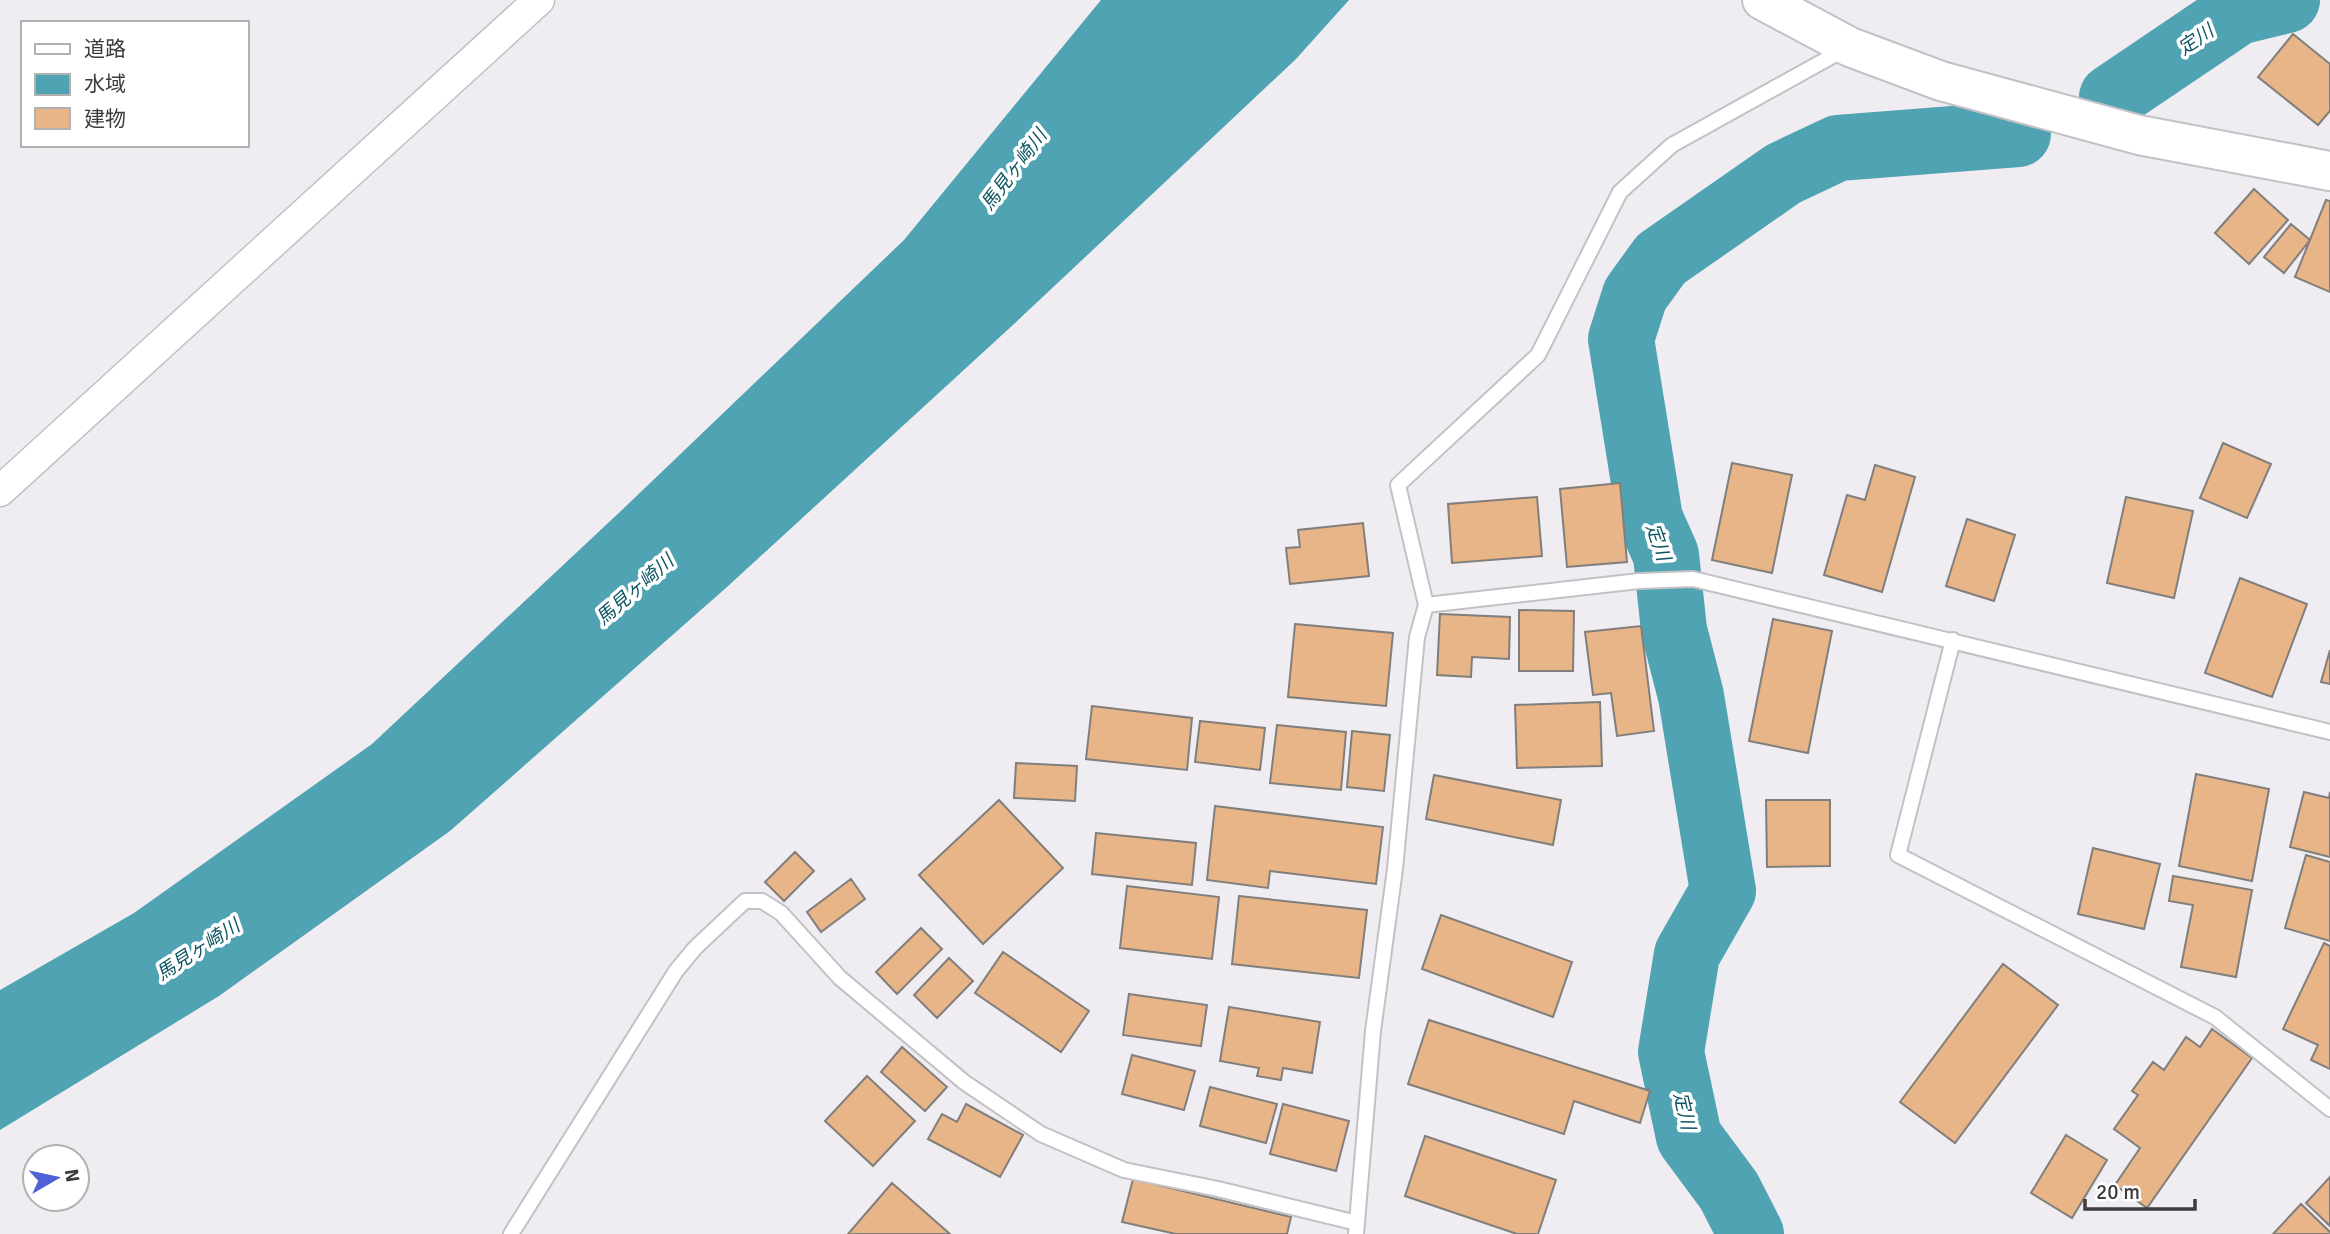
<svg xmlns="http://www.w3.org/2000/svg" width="2330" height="1234" font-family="Signika,'Noto Sans JP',sans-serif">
  <rect width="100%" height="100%" fill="#efedf1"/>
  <path fill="#50a3b3" d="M1101,0H1349L1296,59L1014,324L727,587L450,831L219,996L0,1130V990L134,913L372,744L623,509L904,240Z"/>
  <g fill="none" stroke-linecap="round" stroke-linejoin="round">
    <path stroke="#50a3b3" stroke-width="66" d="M2112,97L2238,12L2287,0
      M1751,1234L1729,1191L1689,1137L1671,1052L1687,954L1723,891L1691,696L1674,630L1666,555L1650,519L1621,339L1635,295L1661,259L1783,174L1838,148L2018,134"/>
  </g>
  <path fill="#e7b588" stroke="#817e7b" stroke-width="2" d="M2293,34L2330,64V111L2318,125L2258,77Z
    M2254,189L2288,220L2249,264L2215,233Z
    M2326,200L2330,201V292L2295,277Z
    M2291,224L2310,240L2284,273L2264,257Z
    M2223,443L2271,464L2247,518L2200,498Z
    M1732,463L1792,475L1772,573L1712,560Z
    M1875,465L1915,477L1882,592L1824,575L1847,495L1865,500Z
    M1620,483L1627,562L1567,567L1560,489Z
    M1537,497L1542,556L1452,563L1448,504Z
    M2126,497L2193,511L2174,598L2107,583Z
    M1967,519L2015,535L1994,601L1946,586Z
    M1363,523L1369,576L1290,584L1286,548L1300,547L1298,530Z
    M2240,578L2307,604L2272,697L2205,673Z
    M1519,610L1574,611L1573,671H1519Z
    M1440,614L1510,617L1509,659L1472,657L1471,677L1437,675Z
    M1773,619L1832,631L1808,753L1749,741Z
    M1295,624L1393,633L1386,706L1288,697Z
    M1641,626L1654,731L1617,736L1611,693L1593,695L1585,632Z
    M2330,650V684L2321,682Z
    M1600,702L1602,766L1517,768L1515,705Z
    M1092,706L1192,718L1187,770L1086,759Z
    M1200,721L1265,728L1260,770L1195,762Z
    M1277,725L1346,732L1341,790L1270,783Z
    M1352,731L1390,735L1384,791L1347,787Z
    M1016,763L1077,766L1075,801L1014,798Z
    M2196,774L2269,789L2252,881L2179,866Z
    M1434,775L1561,800L1553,845L1426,819Z
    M2304,792L2329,798L2330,792V857L2290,847Z
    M999,800L1063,868L983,944L919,875Z
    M1766,800H1830V866L1767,867Z
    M1215,806L1383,827L1376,884L1270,871L1268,888L1207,880Z
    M1096,833L1196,843L1192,885L1092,874Z
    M2093,848L2160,864L2144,929L2078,914Z
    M795,852L814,871L784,901L765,882Z
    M2306,855L2330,862V941L2285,928Z
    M2173,876L2252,890L2236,977L2181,967L2193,905L2169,901Z
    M851,879L865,899L821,932L807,912Z
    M1127,886L1219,897L1212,959L1120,948Z
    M1239,896L1367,910L1359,978L1232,964Z
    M1441,915L1572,962L1553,1017L1422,969Z
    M921,928L942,949L897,994L876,972Z
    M2324,943L2330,946V1069L2311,1060L2318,1045L2283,1029Z
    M1003,952L1089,1011L1061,1052L975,993Z
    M949,958L973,981L937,1018L914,995Z
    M2003,964L2058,1005L1955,1143L1900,1102Z
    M1129,994L1207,1005L1201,1046L1123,1035Z
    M1229,1007L1320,1022L1312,1073L1283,1068L1281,1080L1257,1076L1259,1068L1220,1061Z
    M1429,1020L1650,1091L1640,1123L1574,1101L1564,1134L1408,1084Z
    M2212,1029L2252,1058L2147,1208L2115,1185L2140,1148L2114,1129L2138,1095L2132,1091L2153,1062L2164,1070L2186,1037L2200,1047Z
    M902,1047L947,1087L925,1111L881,1072Z
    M1132,1055L1195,1071L1184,1110L1122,1094Z
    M867,1076L915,1121L873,1166L825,1121Z
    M1210,1087L1277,1104L1266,1143L1200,1126Z
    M966,1104L1023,1135L1000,1177L928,1139L942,1114L957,1122Z
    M1283,1104L1349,1121L1336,1171L1270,1154Z
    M2066,1135L2107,1160L2072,1218L2031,1193Z
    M1425,1136L1556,1180L1538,1234H1517L1405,1196Z
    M2330,1177V1226L2306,1203Z
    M1133,1179L1291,1217L1287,1234H1176L1122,1222Z
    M892,1183L950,1234H848Z
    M2301,1204L2330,1232V1234H2273Z"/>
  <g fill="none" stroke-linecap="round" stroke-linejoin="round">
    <g stroke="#c3c1c5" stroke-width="18">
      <path id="lane" d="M1426,605L1639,581L1693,579L2330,732
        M1953,640L1898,855L2215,1017L2330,1109
        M511,1234L676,971L695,948L745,901H762L781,913L840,978L964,1082L1041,1134L1124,1170L1218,1189L1357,1223
        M1356,1234L1373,1031L1395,869L1417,637L1426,605L1398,485L1538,355L1620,192L1672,145L1845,49"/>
    </g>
    <g stroke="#c3c1c5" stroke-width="33">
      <path id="street" d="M0,491L539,0"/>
    </g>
    <g stroke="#c3c1c5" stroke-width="42">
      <path id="secondary" d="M1762,0L1850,47L1941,81L2139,135L2330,171"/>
    </g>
    <use href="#lane" stroke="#fff" stroke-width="14"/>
    <use href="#street" stroke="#fff" stroke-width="30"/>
    <use href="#secondary" stroke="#fff" stroke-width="38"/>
  </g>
  <g text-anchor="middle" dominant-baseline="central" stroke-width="7" stroke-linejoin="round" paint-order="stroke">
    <g font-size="19" font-style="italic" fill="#0d5661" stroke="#fff">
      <text transform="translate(2196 40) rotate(-34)">定川</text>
      <text transform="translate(1014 170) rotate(-53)">馬見ヶ崎川</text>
      <text transform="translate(1658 542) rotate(71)">定川</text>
      <text transform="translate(635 590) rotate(-41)">馬見ヶ崎川</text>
      <text transform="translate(198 950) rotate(-33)">馬見ヶ崎川</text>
      <text transform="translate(1684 1111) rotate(77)">定川</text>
    </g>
  </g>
  <rect x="21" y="21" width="228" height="126" fill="#ffffff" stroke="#b1b1b2" stroke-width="2"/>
  <rect x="35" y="44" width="35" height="10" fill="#ffffff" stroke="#b1b1b2" stroke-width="2"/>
  <text x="84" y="56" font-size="21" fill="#3d3c3e">道路</text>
  <rect x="35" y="74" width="35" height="21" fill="#50a3b3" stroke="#b1b1b2" stroke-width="2"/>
  <text x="84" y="91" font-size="21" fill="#3d3c3e">水域</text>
  <rect x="35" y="108" width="35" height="21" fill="#e7b588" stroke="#b1b1b2" stroke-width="2"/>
  <text x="84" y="126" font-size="21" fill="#3d3c3e">建物</text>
  <g transform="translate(56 1178) rotate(81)"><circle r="33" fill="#ffffff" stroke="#b1b1b2" stroke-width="2"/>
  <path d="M0-5L12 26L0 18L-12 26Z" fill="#4f61d7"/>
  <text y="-10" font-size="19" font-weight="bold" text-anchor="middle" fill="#3d3c3e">N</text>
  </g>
  <path d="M2085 1199v10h110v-10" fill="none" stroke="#3d3c3e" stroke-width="3.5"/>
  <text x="2096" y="1199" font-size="21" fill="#3d3c3e" stroke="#ffffff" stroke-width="5" paint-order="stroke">20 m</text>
</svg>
